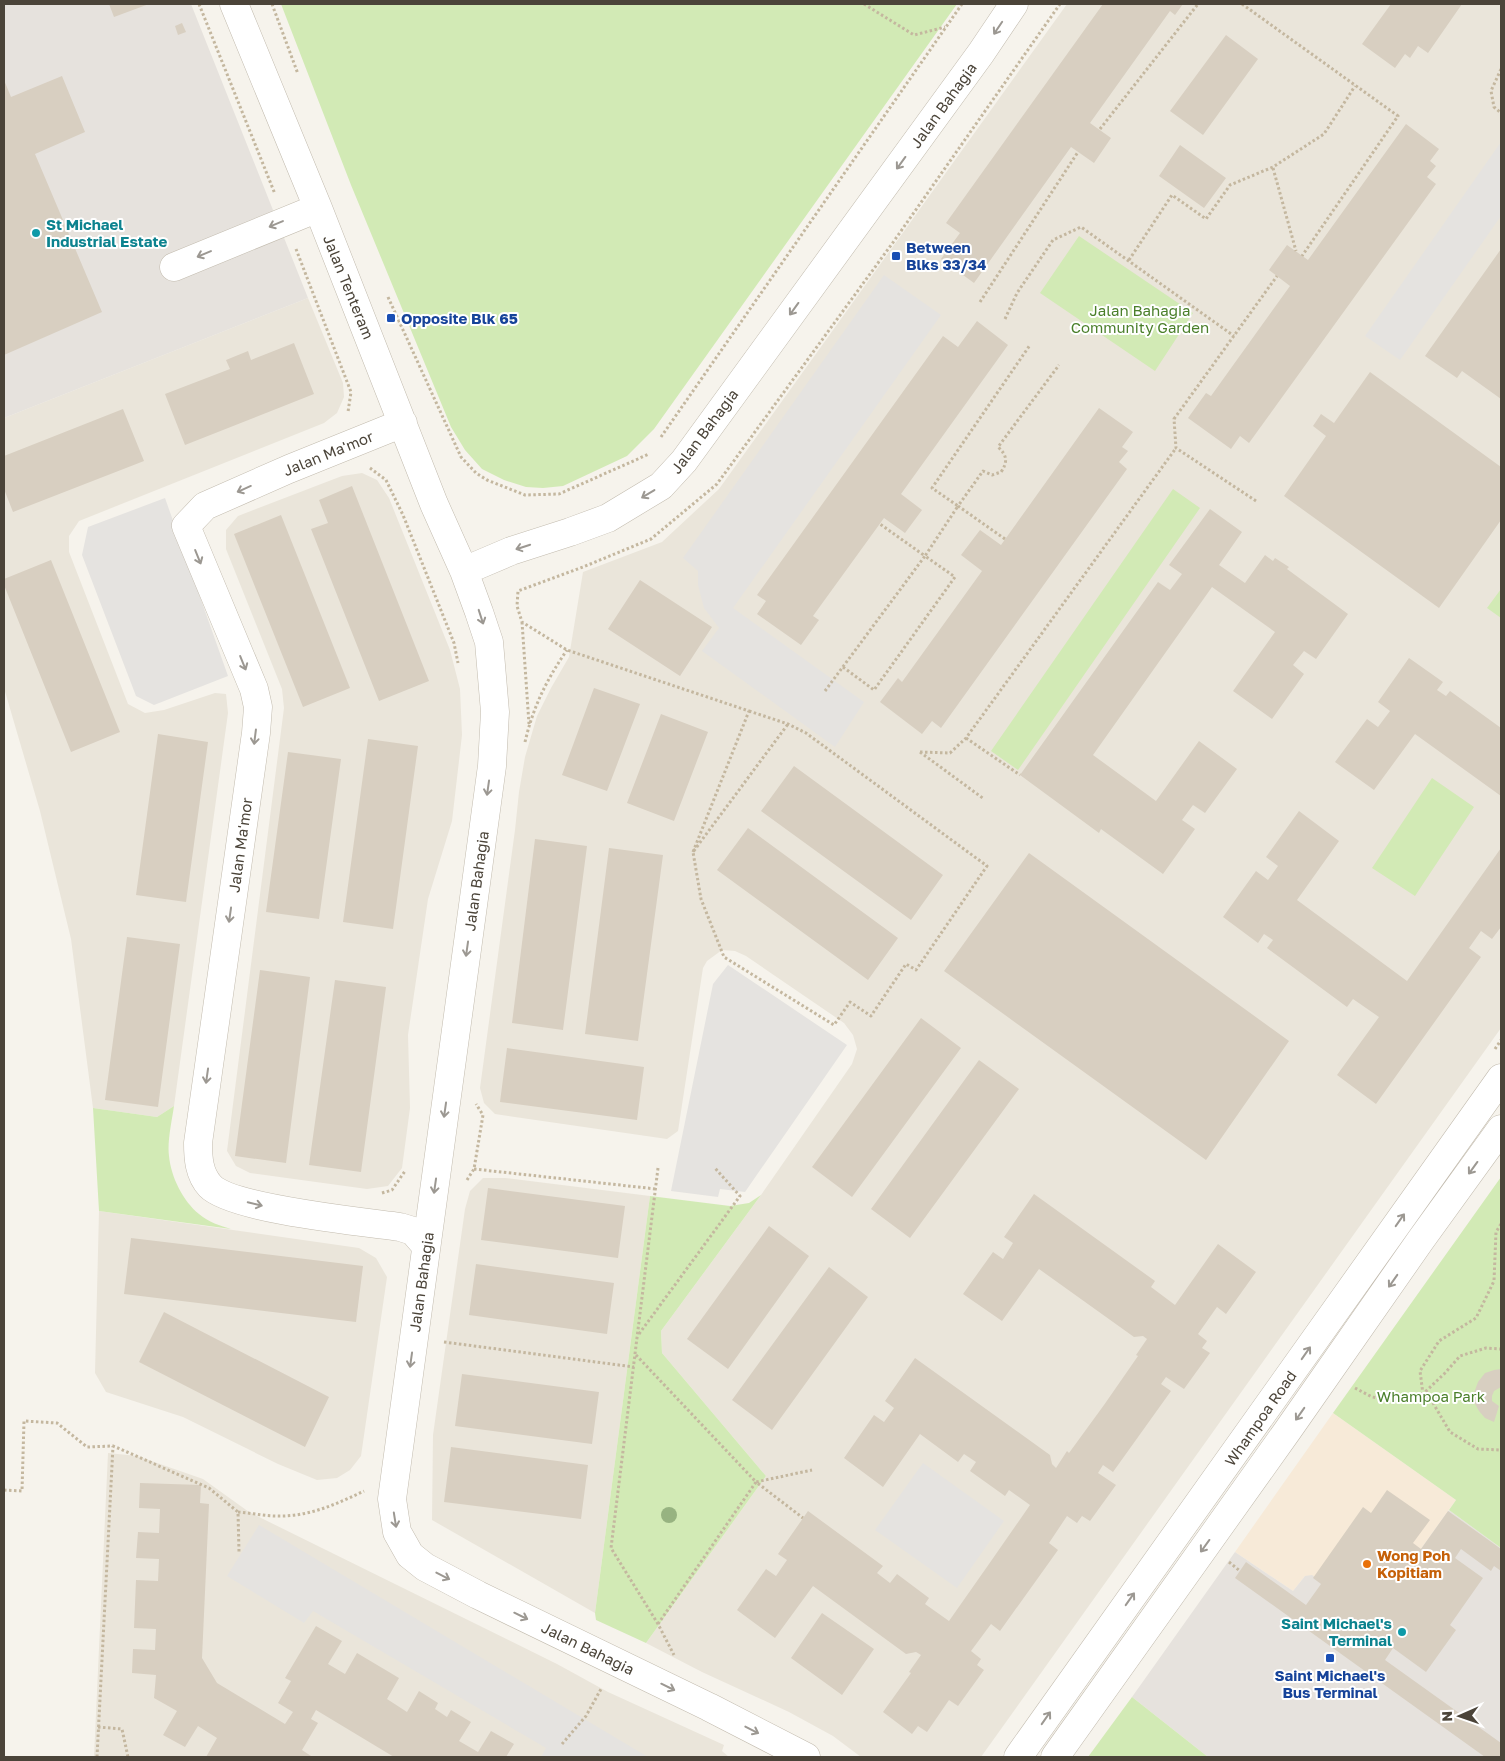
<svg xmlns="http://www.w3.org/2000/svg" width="1505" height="1761" font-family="'Golos Text',sans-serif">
  <rect width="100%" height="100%" fill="#f6f3ec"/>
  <path fill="#eae5da" d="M1067,4H1501V1028L981,1757H861L833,1736L789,1712L702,1672L646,1643L766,1476L662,1353L661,1331L761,1195L852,1064L857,1049L853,1035L844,1023L746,956L735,951L722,950L707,961L703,968L678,1131L667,1139L495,1114L484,1103L480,1088L515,830L519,792L525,757L537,716L551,688L569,657L583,572L662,542L719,489Z
    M308,298L343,383L344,397L337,413L324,423L79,521L69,536V552L128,704L145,713L164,710L215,693L226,694L228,713L174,1106L157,1117L93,1108L71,939L40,811L4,688V418Z
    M362,473L377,480L389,498L450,650L460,689L462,735L452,821L428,899L408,1035L410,1108L402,1168L388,1186L367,1189L250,1173L236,1166L227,1151L284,708L282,689L226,549V530L238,516L342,476Z
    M483,1178H505L650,1196L595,1613L432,1520L433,1435L465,1209L470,1191Z
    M99,1211L359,1248L376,1258L387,1277L361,1456L350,1470L337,1478L317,1480L278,1464L183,1417L106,1392L95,1373Z
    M108,1453L137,1456L203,1479L249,1512L557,1664L608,1692L724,1745L722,1751L729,1757H94Z"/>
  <path fill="#f7ead8" d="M1333,1413L1456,1500L1371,1619L1305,1576L1293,1591L1235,1552Z"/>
  <path fill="#e6e2dd" d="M4,4H191L308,298L4,418Z
    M1449,1510L1501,1548V1757H1208L1132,1697L1235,1552L1293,1591L1305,1576L1312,1575L1371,1618Z"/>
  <path fill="#d2eab5" d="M281,4H957L654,429L627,456L563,486L543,488L526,487L504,480L482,469L465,450L451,427L351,185Z
    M1079,236L1193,313L1155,371L1040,293Z
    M1173,489L1200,508L1018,770L991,751Z
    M1501,589V618L1487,608Z
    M1432,778L1474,807L1415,896L1372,868Z
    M174,1106C172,1120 167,1142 169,1156C171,1177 183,1201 199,1214C208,1222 221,1226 231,1229L99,1211L93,1108L157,1117Z
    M1501,1177V1548L1449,1510L1456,1500L1333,1413Z
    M761,1195L661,1331L662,1353L766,1476L646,1643L596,1620L595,1613L650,1196L730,1206L749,1203Z
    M1132,1697L1208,1757H1088Z"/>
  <path fill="#e5e3e0" d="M1501,142V216L1400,360L1365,336Z
    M884,275L941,315L733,608L864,702L835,747L702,651L719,628L704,608L698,585V571L683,558Z
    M165,498L228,676L154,705L136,696L82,555L88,527Z
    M728,965L847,1045L745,1192L720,1189L718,1197L671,1191L713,984Z
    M923,1463L1004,1521L957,1588L875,1530Z
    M259,1525L648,1757H541L546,1748L313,1611L304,1623L227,1576Z"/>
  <path fill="#d8cfc1" d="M109,4H149L114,17Z
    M1103,4H1183L1175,15L1170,11L1090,123L1111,138L1094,163L1071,147L974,283L941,259L960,233L946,223Z
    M1391,4H1462L1428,53L1418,46L1410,58L1405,54L1395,68L1362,44Z
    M182,23L186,32L178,35L175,26Z
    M1226,35L1258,59L1203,135L1170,111Z
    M62,76L85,132L35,154L102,312L4,355V80L11,97Z
    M1406,124L1439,149L1430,161L1436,166L1427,177L1436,184L1249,443L1240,436L1231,449L1188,418L1206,393L1211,396L1290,286L1269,270L1287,245L1308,260Z
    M1180,145L1226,178L1204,208L1159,176Z
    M1501,249V399L1462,371L1457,378L1425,356Z
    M977,321L1008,345L901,494L922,510L905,533L884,518L813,616L819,620L801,645L757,614L766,601L757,595L943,336L958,347Z
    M294,343L314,394L185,445L165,394L230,369L226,360L248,351L251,360Z
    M1370,372L1501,467V520L1439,608L1284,496L1326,436L1313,426L1321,414L1334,423Z
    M1099,408L1133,432L1122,447L1128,451L1119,462L1127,469L941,728L932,721L922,734L880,702L898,678L902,682L982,571L961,555L980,530L1001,545Z
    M123,409L144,461L13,512L4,489V456Z
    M352,486L429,681L379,701L311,529L328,523L319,500Z
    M1210,509L1242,532L1219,565L1245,583L1265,555L1273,561L1275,558L1289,567L1287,569L1348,614L1316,659L1304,651L1293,665L1304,674L1272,719L1233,691L1275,632L1212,587L1093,755L1156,801L1199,741L1237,769L1205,813L1193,805L1182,820L1195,829L1163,874L1101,829L1099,833L1020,775L1158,582L1170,590L1182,574L1169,565Z
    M281,515L350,688L303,707L234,534Z
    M51,560L120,732L71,752L4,585V579Z
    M640,580L712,627L680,676L608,629Z
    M1409,658L1443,682L1437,690L1446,696L1450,691L1501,728V796L1415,734L1374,790L1335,762L1367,719L1378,727L1390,711L1378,702Z
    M594,688L640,704L607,791L562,775Z
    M661,714L708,732L674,821L627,803Z
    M158,734L208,742L186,902L136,895Z
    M368,739L418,746L393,929L343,922Z
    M288,752L341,759L319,919L266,912Z
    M794,766L943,875L911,920L761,811Z
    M1299,811L1339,841L1297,900L1407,981L1501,848V927L1492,939L1481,931L1469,948L1481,957L1376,1104L1337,1075L1379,1017L1353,999L1347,1007L1267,948L1273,940L1264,934L1258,943L1223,917L1256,871L1268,880L1278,866L1266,857Z
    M748,828L898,938L868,980L717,870Z
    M535,839L587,846L563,1030L512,1023Z
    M609,848L663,855L638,1041L585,1034Z
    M1029,853L1289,1041L1206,1160L944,971Z
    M127,937L180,944L158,1107L105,1100Z
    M260,970L310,977L286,1163L235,1156Z
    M335,980L386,987L361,1172L309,1165Z
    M921,1018L961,1048L852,1197L812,1167Z
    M507,1048L644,1067L637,1120L500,1102Z
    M979,1060L1019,1089L910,1238L871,1209Z
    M488,1188L625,1206L618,1258L481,1240Z
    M1034,1194L1155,1281L1151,1287L1175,1305L1218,1244L1256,1272L1226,1314L1217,1307L1198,1334L1207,1341L1202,1348L1210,1353L1184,1389L1166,1377L1161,1384L1171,1391L1113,1472L1103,1465L1098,1473L1116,1485L1090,1521L1082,1516L1077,1523L1067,1516L1049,1543L1058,1550L1000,1631L991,1624L971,1651L981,1659L977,1665L984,1670L958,1706L949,1700L927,1732L918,1726L912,1734L883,1712L911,1673L909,1672L921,1655L916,1652L906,1654L813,1586L775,1638L737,1610L766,1569L776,1576L787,1560L778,1554L808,1511L883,1566L877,1573L890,1583L897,1574L929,1598L925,1604L949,1621L989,1564L1030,1505L1009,1490L1005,1496L970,1471L976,1462L964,1454L958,1462L920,1434L883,1487L844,1458L874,1415L884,1422L894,1408L885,1401L915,1358L1050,1455L1052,1464L1056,1468L1067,1451L1069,1453L1104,1405L1138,1356L1136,1355L1147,1339L1143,1336L1134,1337L1039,1269L1002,1321L963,1294L993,1252L1003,1259L1013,1243L1004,1237Z
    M769,1226L809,1256L728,1369L687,1339Z
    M131,1238L363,1266L356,1322L124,1294Z
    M476,1264L614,1283L607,1334L469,1315Z
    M829,1267L868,1297L772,1430L732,1400Z
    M164,1312L329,1397L305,1447L139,1362Z
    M1501,1369V1387L1494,1391L1492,1396V1401L1499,1406L1494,1422L1485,1418L1479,1411L1474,1402V1393L1478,1382L1485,1373L1494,1370Z
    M462,1374L599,1392L592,1444L455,1426Z
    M451,1447L588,1465L581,1519L444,1502Z
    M140,1483L201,1485L200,1503L209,1504L202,1658L217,1683L285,1724L293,1712L278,1703L291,1681L285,1678L316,1626L342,1641L328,1664L345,1674L357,1653L399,1678L387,1699L407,1712L419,1691L438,1703L435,1709L447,1717L451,1710L471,1722L459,1741L478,1752L491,1731L514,1744L506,1757H394L316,1710L311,1719L318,1723L302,1750L311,1756L310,1757H206L217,1738L198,1726L185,1747L163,1735L177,1711L154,1698L156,1675L132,1673L133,1649L155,1650L156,1629L134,1628L136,1580L158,1581L159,1559L136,1558L138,1532L159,1533L160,1509L139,1508Z
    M1387,1490L1430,1520L1413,1543L1421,1549L1448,1511L1501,1549V1571L1494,1566L1491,1571L1461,1549L1455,1558L1483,1578L1450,1625L1456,1630L1426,1672L1393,1648L1385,1660L1501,1743V1757H1485L1235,1578L1246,1562L1306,1605L1321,1584L1313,1578L1363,1507L1371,1513Z
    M822,1613L874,1649L842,1695L791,1658Z"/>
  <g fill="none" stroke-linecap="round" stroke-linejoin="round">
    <g stroke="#c2bbae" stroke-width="29">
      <path id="minor" d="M234,4L318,208L434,504L464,571L479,612L489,642L495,712L492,766L392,1499L397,1532L410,1555L425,1567L478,1595L709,1707L806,1757
        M174,267L318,208
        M403,423L289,469L205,506L186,526L254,689L258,707L256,733L198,1143C198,1158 199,1174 210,1186C232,1209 364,1222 400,1227L413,1231L426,1246
        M464,571L511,551L570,532L608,518L661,486L684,461L981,53L1014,4
        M1018,1757L1501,1078
        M1055,1757L1288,1430L1420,1241L1501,1129"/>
    </g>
    <path stroke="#c4b79f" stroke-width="3" stroke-dasharray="2.5 2.5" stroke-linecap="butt" d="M199,4L275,194
      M272,4L298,74
      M864,4L914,35L945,27
      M1242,4L1398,116L1302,256
      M1501,69L1491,91L1494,107L1501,113
      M1100,129L1198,4
      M1273,168L1296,251
      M296,249L351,392L348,412
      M1129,260L1172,195L1206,219L1230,185L1273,167L1324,134L1355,86
      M388,297L461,457L476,473L487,480L525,495L559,494L649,454
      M980,302L1078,152
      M1005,319L1017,293L1053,240L1081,227L1234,336
      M661,437L962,4
      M370,468L386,480L403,515L454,643L458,663
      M1256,501L1176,448L1174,419L1277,276
      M1005,539L958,506L983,471L992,475L1001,472C1008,462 1007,455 998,447L1059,365
      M522,622L529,724
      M843,667L874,690L955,577L925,556L958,506L932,488L1030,345
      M825,691L925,556L880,524
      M749,711L788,724L806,733L987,866L916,970L906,964L871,1016L850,1002L834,1025L724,957L701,899L693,852L788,724
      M966,738L1020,775
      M525,742C533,707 547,679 567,650
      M920,752L950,753L966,738L1176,448
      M920,752L984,799
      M693,852L749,711L567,650L522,622L517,606L518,591L583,567L651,539L717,484L894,241L1060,4
      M1495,1049L1501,1040
      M658,1168L611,1548L658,1624L674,1655
      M474,1169L656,1189
      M467,1180L474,1169L483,1115L476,1104
      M382,1193L392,1190L405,1171
      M1501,1224L1496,1232L1494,1281L1476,1318L1439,1341L1420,1371L1423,1394L1433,1403L1450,1432L1478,1449L1501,1450
      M639,1334L740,1196L714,1167
      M444,1342L634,1367
      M636,1355L756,1482L812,1470
      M1355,1388L1372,1397L1398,1401L1423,1394L1445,1373L1460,1356L1486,1348L1501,1349
      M4,1490L22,1491L24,1421L57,1423L87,1447L113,1446L127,1452L209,1488L238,1512L239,1552
      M238,1512C251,1513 264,1516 277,1516C308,1517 337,1504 364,1491
      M1229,1562L1240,1571
      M658,1624L756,1482L803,1518
      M98,1727L122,1729L128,1757
      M562,1744L586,1716L601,1689
      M97,1757L113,1446"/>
    <use href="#minor" stroke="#fff" stroke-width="28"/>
  </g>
  <circle fill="#97b381" cx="669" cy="1515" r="8"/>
  <defs><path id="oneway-shaft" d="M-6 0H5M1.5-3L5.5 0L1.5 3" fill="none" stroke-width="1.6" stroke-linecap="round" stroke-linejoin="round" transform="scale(1.25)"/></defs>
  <g stroke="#9c9892">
    <use href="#oneway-shaft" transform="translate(998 28) rotate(124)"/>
    <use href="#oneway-shaft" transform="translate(901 163) rotate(126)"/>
    <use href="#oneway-shaft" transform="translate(276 224) rotate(157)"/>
    <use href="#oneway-shaft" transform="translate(204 254) rotate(157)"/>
    <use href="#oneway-shaft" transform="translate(794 309) rotate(126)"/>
    <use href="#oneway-shaft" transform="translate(244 489) rotate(156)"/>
    <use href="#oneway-shaft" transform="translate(648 494) rotate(149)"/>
    <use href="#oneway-shaft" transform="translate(523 547) rotate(162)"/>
    <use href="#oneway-shaft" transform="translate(198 557) rotate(68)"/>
    <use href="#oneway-shaft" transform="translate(481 617) rotate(72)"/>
    <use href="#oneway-shaft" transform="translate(243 663) rotate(68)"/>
    <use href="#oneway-shaft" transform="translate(255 737) rotate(97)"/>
    <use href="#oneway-shaft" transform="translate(488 788) rotate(98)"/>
    <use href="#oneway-shaft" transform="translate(230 915) rotate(98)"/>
    <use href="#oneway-shaft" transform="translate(467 949) rotate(98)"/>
    <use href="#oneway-shaft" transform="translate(207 1076) rotate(98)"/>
    <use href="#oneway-shaft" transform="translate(445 1110) rotate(98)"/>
    <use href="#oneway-shaft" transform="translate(1473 1168) rotate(126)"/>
    <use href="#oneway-shaft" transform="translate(435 1186) rotate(98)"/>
    <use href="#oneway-shaft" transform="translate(255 1204) rotate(14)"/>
    <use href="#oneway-shaft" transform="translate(1400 1220) rotate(-55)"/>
    <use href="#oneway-shaft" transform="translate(1393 1281) rotate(125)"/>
    <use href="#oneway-shaft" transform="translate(1306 1353) rotate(-55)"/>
    <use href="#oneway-shaft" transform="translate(411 1360) rotate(98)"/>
    <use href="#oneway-shaft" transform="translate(1300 1414) rotate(125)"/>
    <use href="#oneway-shaft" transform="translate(395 1520) rotate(81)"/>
    <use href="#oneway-shaft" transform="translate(1205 1546) rotate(126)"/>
    <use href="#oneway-shaft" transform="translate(443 1576) rotate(27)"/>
    <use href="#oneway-shaft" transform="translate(1130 1599) rotate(-55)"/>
    <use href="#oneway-shaft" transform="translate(521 1616) rotate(26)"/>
    <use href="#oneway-shaft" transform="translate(668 1687) rotate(26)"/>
    <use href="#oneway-shaft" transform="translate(1046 1718) rotate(-55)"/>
    <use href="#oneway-shaft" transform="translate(752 1730) rotate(27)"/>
  </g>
  <g fill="#0f9aa8" stroke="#fff" stroke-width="2">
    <circle cx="36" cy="233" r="5"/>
    <circle cx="1402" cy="1632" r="5"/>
  </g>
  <g fill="#1a4fb4" stroke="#fff" stroke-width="2">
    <rect x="891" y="251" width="10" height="10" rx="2.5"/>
    <rect x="386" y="313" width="10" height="10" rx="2.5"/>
    <rect x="1325" y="1653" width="10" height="10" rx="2.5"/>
  </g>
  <circle fill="#e8710a" stroke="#fff" stroke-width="2" cx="1367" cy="1564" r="5"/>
  <g text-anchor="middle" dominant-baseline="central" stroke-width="4" stroke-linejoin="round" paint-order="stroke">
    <g font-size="15" fill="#4b4439" stroke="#fff">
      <text transform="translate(943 105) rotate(-54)">Jalan Bahagia</text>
      <text transform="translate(349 287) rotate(68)">Jalan Tenteram</text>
      <text transform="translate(704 431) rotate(-53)">Jalan Bahagia</text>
      <text transform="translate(328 453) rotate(-22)">Jalan Ma'mor</text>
      <text transform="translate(240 845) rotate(-82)">Jalan Ma'mor</text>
      <text transform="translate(476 881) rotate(-82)">Jalan Bahagia</text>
      <text transform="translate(421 1282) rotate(-82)">Jalan Bahagia</text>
      <text transform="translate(1260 1418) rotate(-55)">Whampoa Road</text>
      <text transform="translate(588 1648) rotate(26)">Jalan Bahagia</text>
    </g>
    <g font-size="15" font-weight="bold" fill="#0d838f" stroke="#fff" text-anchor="start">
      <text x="46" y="224">St Michael<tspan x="46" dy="17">Industrial Estate</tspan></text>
      <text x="1392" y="1623" text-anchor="end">Saint Michael's<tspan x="1392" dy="17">Terminal</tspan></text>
    </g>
    <g font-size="15" font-weight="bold" fill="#164399" stroke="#fff" text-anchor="start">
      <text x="906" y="247">Between<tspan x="906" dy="17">Blks 33/34</tspan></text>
      <text x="401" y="318">Opposite Blk 65</text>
      <text x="1330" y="1675" text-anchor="middle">Saint Michael's<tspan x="1330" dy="17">Bus Terminal</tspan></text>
    </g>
    <g font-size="15" fill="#4a7f2a" stroke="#fff">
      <text x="1140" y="310">Jalan Bahagia<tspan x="1140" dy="17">Community Garden</tspan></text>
      <text x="1431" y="1396">Whampoa Park</text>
    </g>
    <g font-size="15" font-weight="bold" fill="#c56008" stroke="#fff" text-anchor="start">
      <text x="1377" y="1555">Wong Poh<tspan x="1377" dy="17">Kopitiam</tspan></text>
    </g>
  </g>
  <rect width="1505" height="1761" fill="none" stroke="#4b4439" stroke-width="10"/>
  <g transform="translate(1460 1716) rotate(268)" stroke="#ffffff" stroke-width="4" paint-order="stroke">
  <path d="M0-4L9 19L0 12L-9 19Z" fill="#4b4439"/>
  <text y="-8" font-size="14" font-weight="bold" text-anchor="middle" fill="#4b4439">N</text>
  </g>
</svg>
